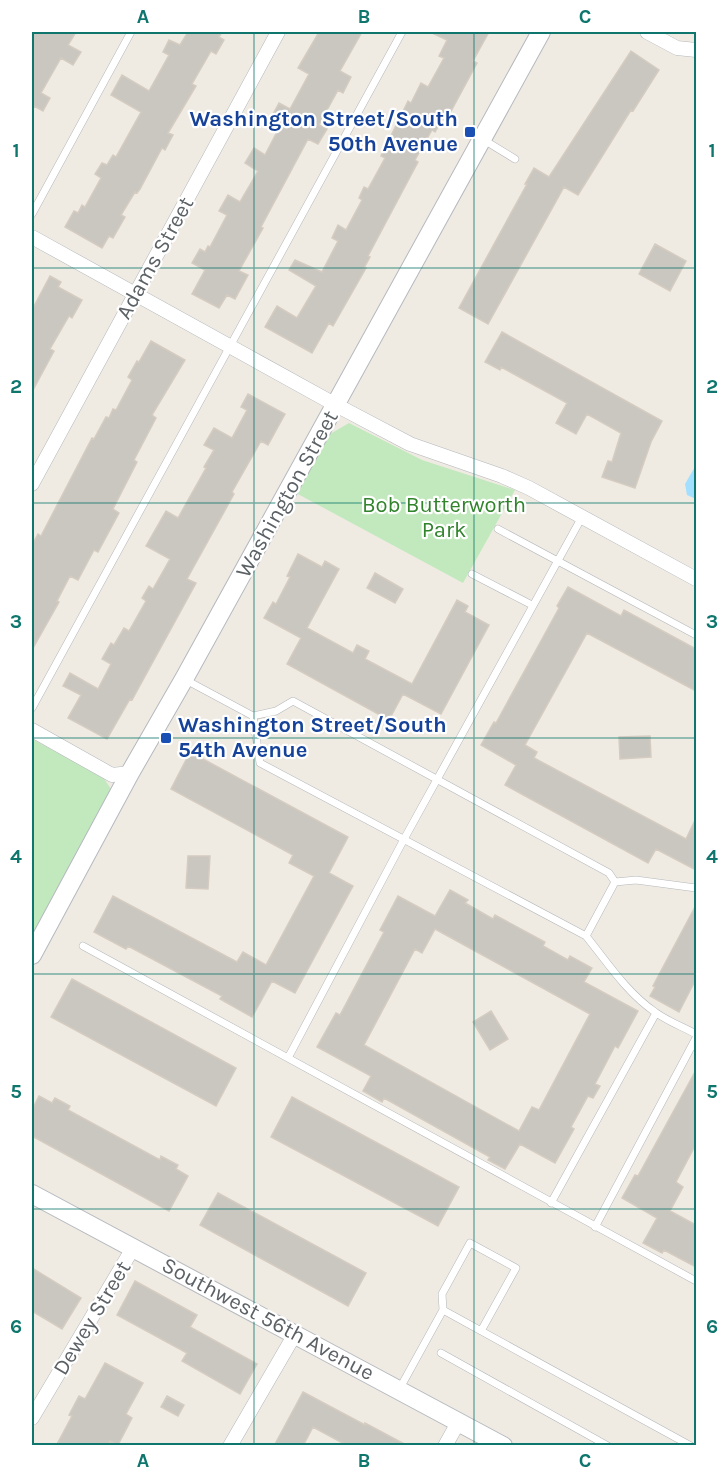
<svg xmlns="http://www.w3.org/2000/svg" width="728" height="1477" font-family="Karla,sans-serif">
  <rect width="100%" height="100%" fill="#efebe3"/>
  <path fill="#c2e9bd" d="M349,423L422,460L515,490L463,583L296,493L330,434Z
    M32,739L103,777L113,792L32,939Z"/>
  <path fill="#a3e0ff" d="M696,465V499L687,495L685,484Z"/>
  <path fill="#cac6c0" stroke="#d5ccc1" stroke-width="1.5" fill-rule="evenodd" d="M32,32H76L68,45L81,52L73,65L61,58L41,93L50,98L43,111L34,106L32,110Z
    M188,32H222L219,37L224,40L216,54L211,51L192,84L196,86L168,133L173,135L165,150L162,148L140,189L137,193L135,192L121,215L125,217L113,238L109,236L102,248L65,227L74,211L78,213L82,205L85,207L101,178L95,174L102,163L107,165L113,155L116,157L141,112L111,95L122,75L149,91L169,55L163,52L169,40L180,45Z
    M319,32H362L340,71L351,77L343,93L338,90L319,125L327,129L318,144L308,139L261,227L263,228L239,271L248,275L235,299L227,295L219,308L192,294L205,270L192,263L200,249L205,252L208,246L210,247L227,215L219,211L228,195L240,202L258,171L245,163L254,148L265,155L281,124L271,118L279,103L290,109L309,74L298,68Z
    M430,32H489L473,61L477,63L450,113L447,112L435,132L432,130L415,160L418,162L368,256L370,257L364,268H366L333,326L329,323L312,353L265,327L277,306L297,318L316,286L289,270L295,260L322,272L338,241L332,238L338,225L346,230L362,200L359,198L364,187L368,189L385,158L381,156L408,101L411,103L421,83L428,87L444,58L439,56L447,40Z
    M631,51L659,70L633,111L631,110L578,195L564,187L488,324L459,308L527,184H525L534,168L549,177Z
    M655,244L686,261L670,291L639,274Z
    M50,276L61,282L58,287L82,300L72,318L69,316L50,349L54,351L32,392V310Z
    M502,332L662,421L651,442L635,488L602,477L608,461L612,462L621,433L587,414L576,434L556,423L567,403L501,367L500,370L485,362Z
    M151,341L185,360L152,415L156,418L134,460L137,462L113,509L119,513L98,552L94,550L78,580L70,576L57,601L59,602L32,650V545L38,534L41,536L92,438L94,439L106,417L109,418L113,409L116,410L132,380L128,377L137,361L139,362Z
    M248,394L285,414L268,445L261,441L232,492L234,494L187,579L196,583L132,700L130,699L107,739L68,718L81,695L63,686L70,673L98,689L111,664L102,659L111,643L114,645L124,628L129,631L146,601L142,598L149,586L153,589L170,559L146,546L166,511L178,518L206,468L204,467L214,450L204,445L214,428L232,438L247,410L241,407Z
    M298,554L322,567L325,561L339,569L307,628L353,653L357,645L369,651L365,659L412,684L457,600L468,606L465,612L489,625L441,714L403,694L389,720L287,664L301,638L264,618L273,602L276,604L290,577L287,576Z
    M375,573L403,589L395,603L367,588Z
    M568,587L621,616L624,610L696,649V691L587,633L525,745L537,752L534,758L686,839L696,818V870L656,849L648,863L505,785L516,765L481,745L494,722L496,723L559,608L557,606Z
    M650,736L651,757L620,759L619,737Z
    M190,752L348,837L329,873L353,886L295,993L272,981L252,1017L220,999L222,996L128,946L126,949L94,932L113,896L237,962L243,952L266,965L314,876L289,863L293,855L171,789Z
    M188,856H210L208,889L186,888Z
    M450,890L468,900L465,903L493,919L495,915L545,942L543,946L568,960L570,956L592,968L584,982L638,1011L618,1048L615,1046L595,1084L600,1086L593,1098L588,1096L571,1127L574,1129L555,1163L520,1144L505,1169L488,1160L490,1157L384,1098L382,1102L363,1091L371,1076L317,1047L336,1013L340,1015L384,932L380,930L398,896L435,916ZM435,929L590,1014L539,1110L532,1107L519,1131L364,1045L415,949L422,953Z
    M696,905V979L679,1012L650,996L655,987L653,986Z
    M72,979L236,1068L216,1106L51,1017Z
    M491,1011L508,1039L490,1050L473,1022Z
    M696,1070V1144L676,1182L683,1187L670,1211L696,1225V1267L664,1250L662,1253L643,1243L657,1218L622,1198L635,1175L638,1176Z
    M39,1096L52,1103L55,1098L70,1106L68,1110L160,1160L161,1156L178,1165L176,1169L188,1176L169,1211L32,1136V1110Z
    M292,1097L459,1187L438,1226L271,1137Z
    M218,1193L366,1273L348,1306L200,1225Z
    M32,1268L81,1298L62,1329L32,1311Z
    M135,1281L197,1315L190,1327L257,1364L240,1394L182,1361L187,1353L117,1315Z
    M105,1363L143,1383L126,1414L132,1418L118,1445L110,1441L107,1446H56L72,1416L69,1415L79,1396L85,1399Z
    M303,1392L365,1425V1423L408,1446H348L313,1427L303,1446H274Z
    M167,1396L184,1405L178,1416L161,1407Z"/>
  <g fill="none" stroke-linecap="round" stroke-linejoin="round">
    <g stroke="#b4b7bb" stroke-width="8">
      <path id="lane" d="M484,140L515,159
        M32,214L131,32
        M498,529L696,635
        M472,574L532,605
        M184,679L253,716L276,711L293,701L609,873L615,882
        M32,708L402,32
        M253,716L260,763L586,936C607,962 627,993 655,1012C667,1021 683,1027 696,1034
        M586,936L615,882L636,880L696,888
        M83,946L696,1281
        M288,1058L403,841L582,517
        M551,1203L656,1013
        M595,1227L696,1038
        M443,1310L691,1446
        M441,1353L608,1446
        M400,1388L443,1310L442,1294L470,1243L516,1268L481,1331"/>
    </g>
    <g stroke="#b4b7bb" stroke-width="15">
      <path id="street" d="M647,32L677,48L696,50
        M32,237L336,405L410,444L502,476L529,488L696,579
        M32,484L278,32
        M32,730L112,775L130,773
        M32,1418L133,1248
        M230,1446L295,1334
        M445,1446L459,1421"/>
    </g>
    <g stroke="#b5b9bf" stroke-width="20">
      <path id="secondary" d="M32,955L130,773L184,679L541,32
        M32,1194L503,1446"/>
    </g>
    <use href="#lane" stroke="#fff" stroke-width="7"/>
    <use href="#street" stroke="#fff" stroke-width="14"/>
    <use href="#secondary" stroke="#fff" stroke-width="18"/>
  </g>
  <path fill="none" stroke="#0f766e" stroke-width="1.5" stroke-opacity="0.55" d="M254,32V1446M474,32V1446M32,268H696M32,503H696M32,738H696M32,974H696M32,1209H696"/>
  <g fill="#1a4fb4" stroke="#fff" stroke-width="2">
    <rect x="464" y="126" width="12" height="12" rx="3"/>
    <rect x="160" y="732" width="12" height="12" rx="3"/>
  </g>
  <g text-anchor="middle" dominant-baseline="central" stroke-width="4.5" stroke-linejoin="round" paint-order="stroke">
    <g font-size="22" font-weight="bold" fill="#164399" stroke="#fff" text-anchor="end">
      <text x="458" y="119">Washington Street/South<tspan x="458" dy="25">50th Avenue</tspan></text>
      <text x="178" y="725" text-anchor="start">Washington Street/South<tspan x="178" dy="25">54th Avenue</tspan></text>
    </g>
    <g font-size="22" fill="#5b6165" stroke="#fff">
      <text transform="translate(155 258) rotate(-61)">Adams Street</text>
      <text transform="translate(287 494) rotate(-61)">Washington Street</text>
      <text transform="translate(92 1318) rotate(-59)">Dewey Street</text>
      <text transform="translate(268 1319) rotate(28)">Southwest 56th Avenue</text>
    </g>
    <g font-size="22" fill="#31832c" stroke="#fff">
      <text x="444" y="505">Bob Butterworth<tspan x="444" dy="25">Park</tspan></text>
    </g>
  </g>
  <rect width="728" height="1477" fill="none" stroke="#ffffff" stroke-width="66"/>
  <rect x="33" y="33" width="662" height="1411" fill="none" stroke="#0f766e" stroke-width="2"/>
  <g font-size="20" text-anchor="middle" font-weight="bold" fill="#0f766e">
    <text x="143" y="23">A</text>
    <text x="364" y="23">B</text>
    <text x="585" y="23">C</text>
    <text x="16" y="157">1</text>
    <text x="712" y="157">1</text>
    <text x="16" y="393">2</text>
    <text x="712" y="393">2</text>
    <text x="16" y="628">3</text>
    <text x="712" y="628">3</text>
    <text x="16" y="863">4</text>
    <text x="712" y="863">4</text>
    <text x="16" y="1098">5</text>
    <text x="712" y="1098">5</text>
    <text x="16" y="1333">6</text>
    <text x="712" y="1333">6</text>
    <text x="143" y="1467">A</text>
    <text x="364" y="1467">B</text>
    <text x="585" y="1467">C</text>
  </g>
</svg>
